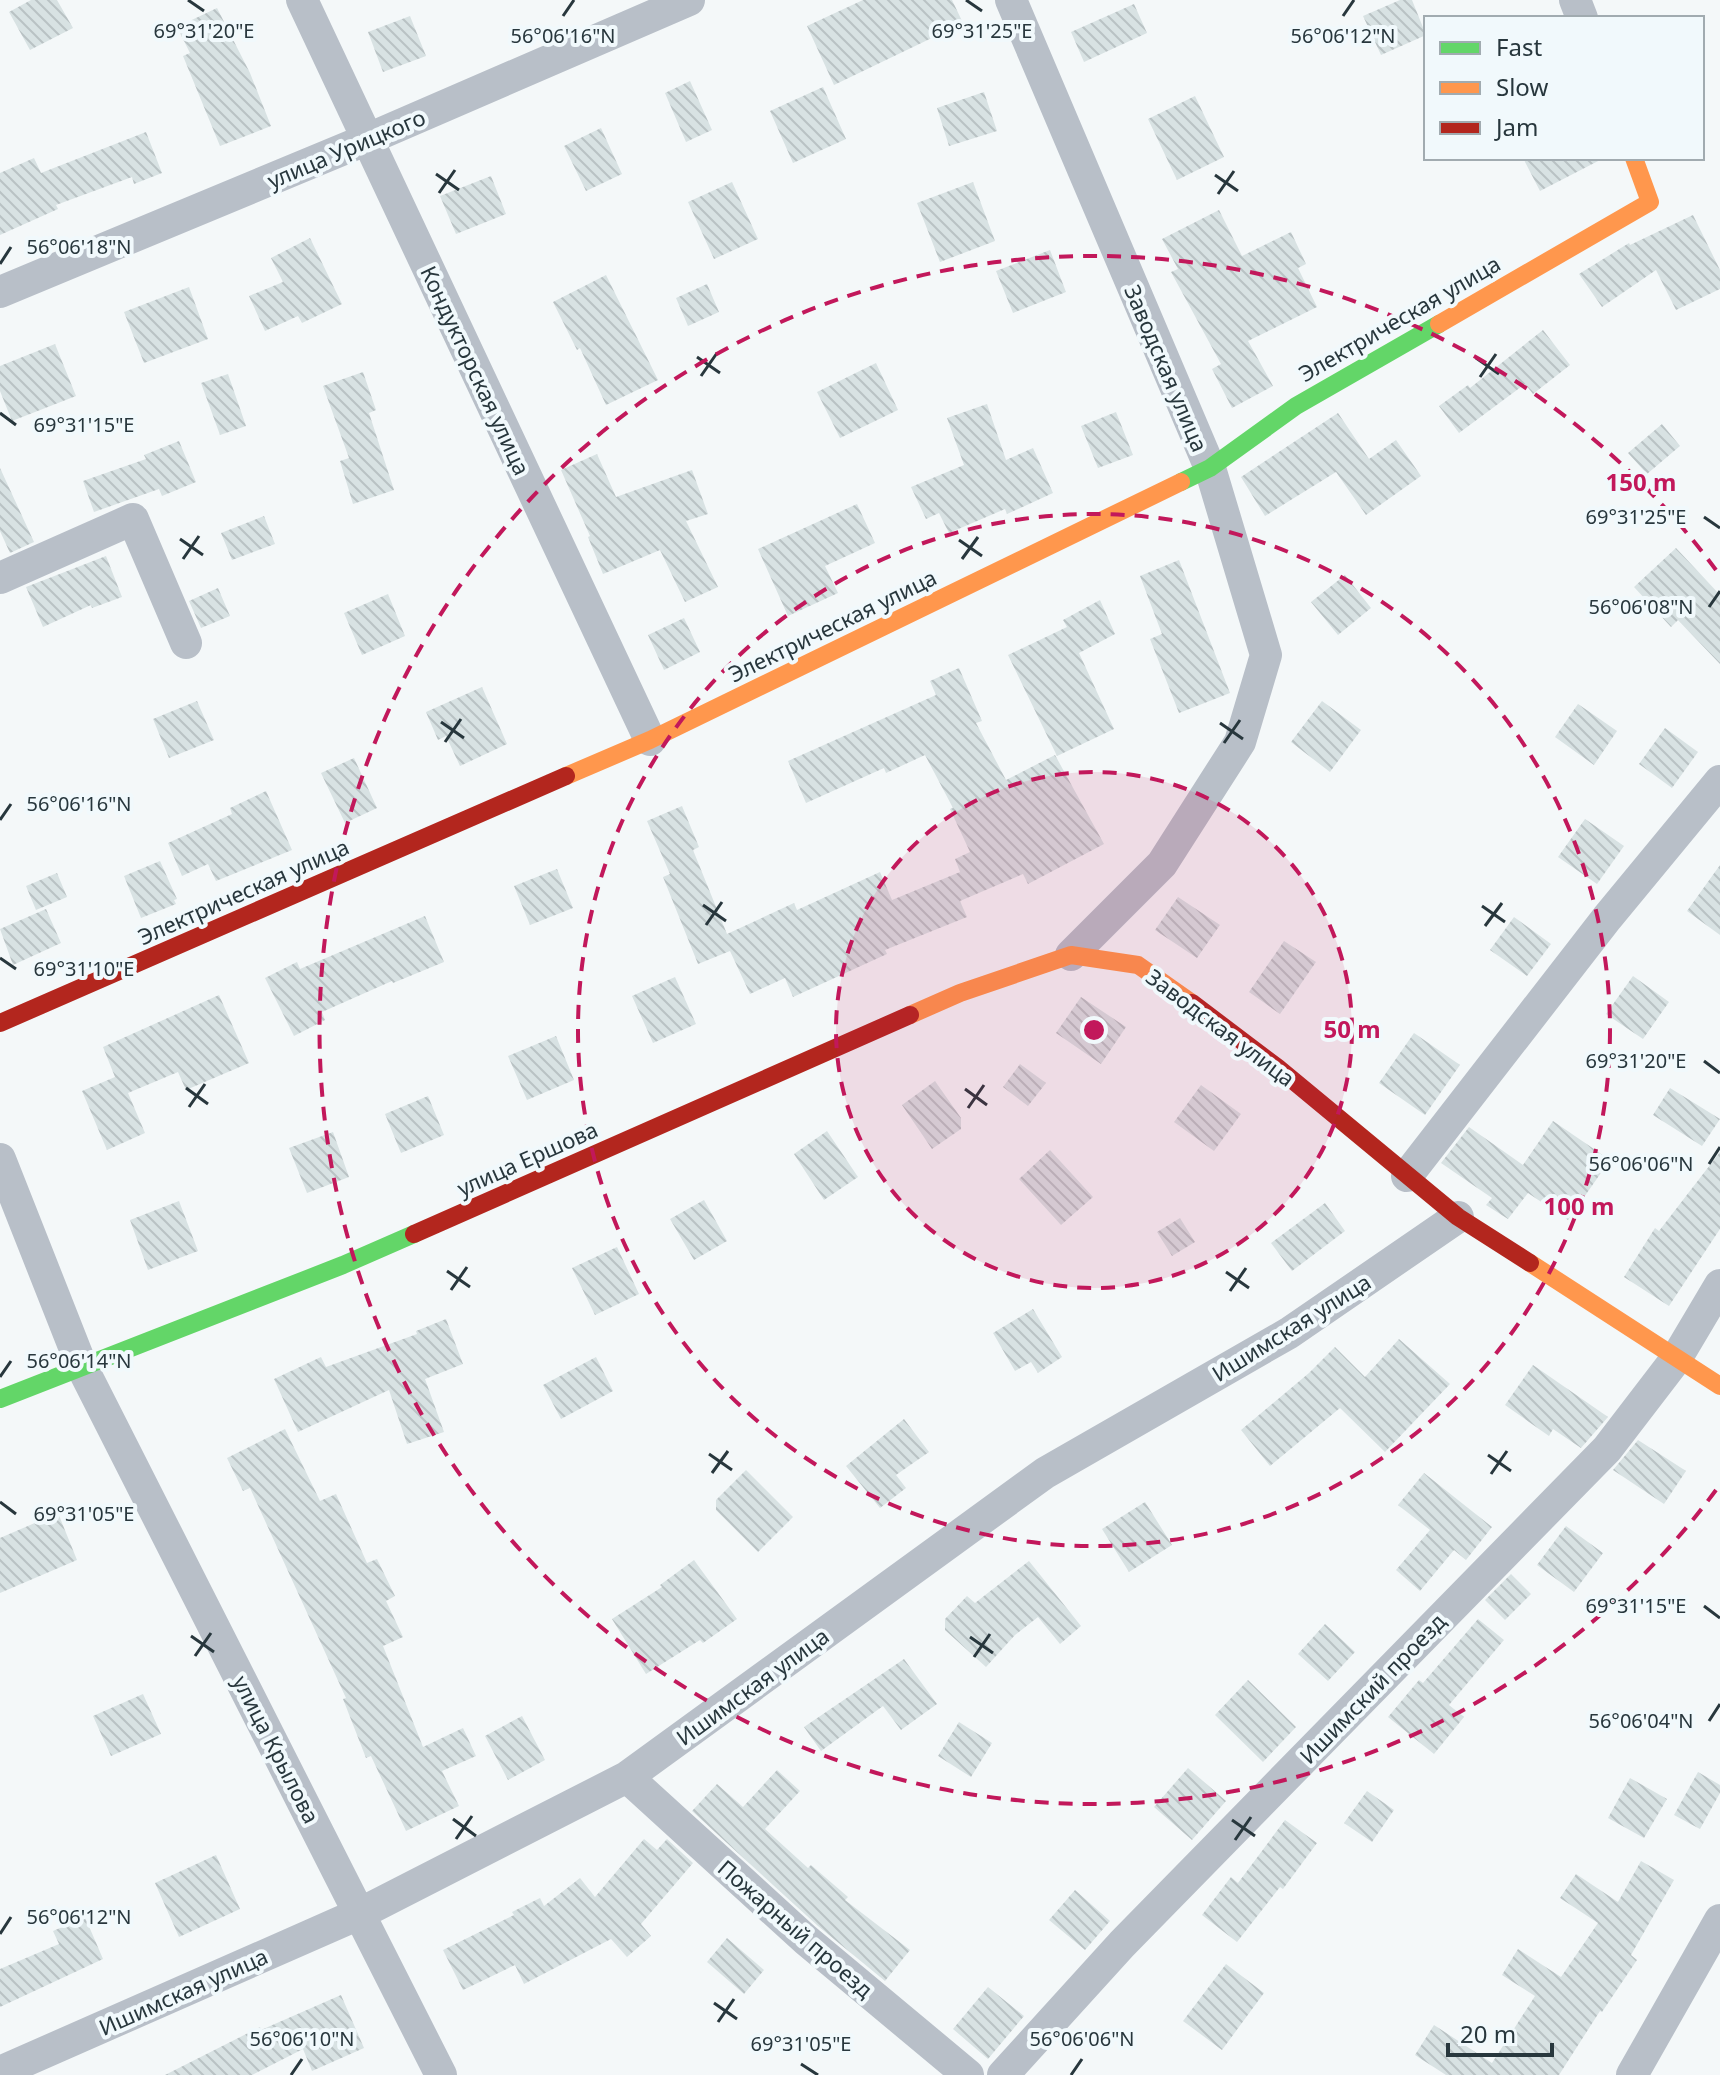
<svg xmlns="http://www.w3.org/2000/svg" width="1720" height="2075" font-family="'Noto Sans',sans-serif">
  <defs>
    <pattern id="building-back-hatch" width="6" height="6" patternUnits="userSpaceOnUse" patternTransform="scale(2)"><rect width="6" height="6" fill="#d8e2e3"/><path d="M-1 5l2 2M0 0l6 6M5-1l2 2" fill="none" stroke="#b9c2c4"/></pattern>
  </defs>
  <rect width="100%" height="100%" fill="#f4f8f9"/>
  <path fill="url(#building-back-hatch)" d="M31,0H57L73,28L30,50L9,12Z
    M863,0H952L963,23L834,85L807,26Z
    M1400,0H1412L1426,35L1381,55L1363,16Z
    M1134,4L1147,33L1084,62L1071,32Z
    M217,8L250,73L271,126L220,146L183,56L190,53L177,27Z
    M410,16L426,56L383,72L368,32Z
    M690,81L712,130L686,142L665,93Z
    M823,87L846,139L793,163L770,111Z
    M984,92L997,131L949,146L937,108Z
    M1195,96L1224,157L1177,180L1148,119Z
    M601,128L622,174L586,191L564,146Z
    M146,132L162,173L134,184L132,177L56,205L58,209L0,235V173L34,158L41,173Z
    M1523,158H1604L1540,191Z
    M491,176L506,214L456,234L440,196Z
    M732,182L758,239L714,259L688,202Z
    M973,182L995,241L940,262L917,203Z
    M1219,210L1242,256L1291,232L1306,264L1298,268L1317,307L1248,341L1273,386L1232,408L1212,369L1221,364L1171,272L1178,269L1162,239Z
    M1693,215L1720,270V289L1676,310L1656,270L1602,307L1579,274L1629,243L1630,245Z
    M310,238L342,304L302,323L298,316L265,331L249,296L283,282L271,258Z
    M1050,250L1066,292L1013,313L996,271Z
    M606,275L658,380L606,405L580,348L577,350L553,302Z
    M707,284L719,312L688,326L676,298Z
    M189,287L208,339L144,363L124,312Z
    M1543,330L1570,365L1533,394L1525,384L1459,433L1439,406L1468,385L1470,388Z
    M55,344L76,396L12,421L0,391V366Z
    M876,363L898,410L840,438L817,392Z
    M363,372L376,410L369,413L394,490L353,504L340,461L349,458L323,386Z
    M228,374L246,426L220,435L201,383Z
    M987,404L1006,460L1033,448L1053,493L1007,514L1005,509L949,533L939,513L926,519L911,487L964,465L947,418Z
    M1116,412L1133,455L1098,468L1081,426Z
    M1338,413L1369,459L1396,440L1421,476L1366,515L1336,472L1265,516L1241,477Z
    M1662,424L1680,446L1647,474L1628,453Z
    M179,441L196,482L162,496L159,489L94,512L83,481L146,459L144,455Z
    M597,454L616,497L692,470L708,514L686,521L718,587L685,602L660,550L603,574L588,537L590,536L561,470Z
    M0,468L34,542L10,553L0,531Z
    M857,504L875,543L825,566L838,593L788,616L758,549Z
    M264,516L275,544L232,560L221,533Z
    M1676,548L1720,595V664L1678,620L1671,627L1634,587Z
    M106,556L122,597L92,608L91,605L43,627L26,587Z
    M1179,560L1230,693L1179,713L1150,639L1162,634L1140,576Z
    M1345,575L1371,608L1338,635L1311,602Z
    M218,588L230,616L201,628L189,601Z
    M388,594L405,636L362,655L344,613Z
    M1100,600L1115,634L1079,653L1114,729L1057,756L1008,655L1067,627L1063,620Z
    M684,618L700,652L664,670L648,635Z
    M959,668L982,721L976,723L1006,780L1055,755L1104,844L1028,884L1023,874L960,901L967,917L885,950L887,954L793,997L785,978L750,994L730,951L698,964L663,877L670,874L647,821L682,806L699,847L693,850L727,934L794,903L797,910L880,872L892,900L960,872L955,859L970,852L950,809L953,808L925,755L886,773L884,768L806,803L788,761L936,695L930,681Z
    M482,687L507,744L460,766L446,736L438,740L426,712Z
    M197,701L214,740L169,758L153,719Z
    M1322,701L1361,730L1330,772L1291,742Z
    M1578,704L1617,731L1594,765L1555,737Z
    M1665,728L1698,752L1672,788L1639,764Z
    M354,758L377,808L345,823L321,773Z
    M266,791L292,850L216,881L208,864L182,876L168,843L232,814L230,808Z
    M1585,819L1624,846L1597,884L1558,857Z
    M160,861L177,899L174,900L176,904L141,918L124,876Z
    M1720,865V935L1687,911Z
    M557,869L573,908L530,925L514,886Z
    M57,873L67,897L36,910L26,886Z
    M1178,897L1220,925L1197,958L1155,930Z
    M46,909L61,943L13,965L0,929Z
    M425,916L444,962L393,983L392,981L322,1012L325,1020L294,1036L265,978L297,962L300,969Z
    M1514,917L1551,944L1527,976L1490,950Z
    M1284,941L1316,962L1280,1014L1249,992Z
    M1633,976L1669,1002L1643,1039L1606,1014Z
    M675,977L696,1024L653,1043L632,996Z
    M219,995L249,1063L186,1090L178,1072L128,1093L145,1133L107,1150L82,1091L115,1077L103,1047Z
    M1081,997L1126,1027L1101,1064L1056,1033Z
    M1414,1033L1460,1065L1425,1115L1379,1083Z
    M556,1036L574,1080L527,1100L508,1056Z
    M1020,1064L1046,1083L1028,1106L1003,1087Z
    M935,1081L961,1118V1129L932,1149L902,1105Z
    M1201,1085L1241,1114L1214,1151L1174,1122Z
    M1670,1088L1720,1119L1702,1146L1653,1115Z
    M428,1096L444,1135L401,1153L385,1114Z
    M1553,1121L1610,1160L1568,1220L1528,1193L1508,1219L1486,1205L1492,1198L1441,1163L1469,1127L1523,1165Z
    M827,1131L858,1177L824,1200L794,1154Z
    M333,1132L349,1177L307,1193L289,1148Z
    M1050,1150L1093,1197L1061,1225L1019,1179Z
    M1720,1152V1229L1669,1306L1624,1277L1655,1228L1659,1231Z
    M704,1200L727,1241L694,1260L670,1219Z
    M179,1201L198,1251L148,1270L130,1220Z
    M1325,1203L1345,1231L1292,1271L1271,1243Z
    M1180,1218L1195,1242L1172,1256L1157,1232Z
    M617,1247L639,1294L595,1315L572,1268Z
    M1033,1309L1062,1357L1038,1373L1031,1362L1015,1371L993,1333Z
    M446,1319L463,1364L425,1379L444,1432L407,1444L389,1390L298,1432L274,1379L321,1357L326,1367L417,1334L416,1331Z
    M1399,1339L1450,1384L1385,1452L1340,1408L1270,1466L1241,1430L1309,1373L1335,1347L1365,1377Z
    M596,1357L613,1391L561,1419L543,1385Z
    M1533,1365L1608,1417L1581,1448L1553,1429L1549,1436L1505,1405Z
    M904,1419L929,1452L896,1475L906,1488L880,1508L846,1466Z
    M285,1429L320,1501L336,1494L367,1563L377,1559L395,1596L386,1601L403,1637L383,1646L423,1747L463,1728L476,1756L442,1771L459,1806L406,1831L371,1756L366,1758L343,1699L346,1698L250,1488L243,1491L227,1458Z
    M1638,1440L1686,1471L1664,1504L1613,1470Z
    M746,1470L793,1517L758,1552L716,1510V1500Z
    M1424,1473L1492,1527L1466,1560L1454,1550L1420,1591L1396,1570L1430,1530L1398,1505Z
    M1145,1502L1172,1545L1129,1572L1102,1529Z
    M58,1513L77,1560L0,1593V1538Z
    M1566,1526L1603,1553L1574,1592L1537,1565Z
    M694,1560L737,1619L703,1643L700,1640L646,1674L612,1619L662,1587L660,1585Z
    M1029,1561L1081,1626L1060,1644L1038,1617L1015,1635L986,1667L945,1630V1619L967,1596L975,1603Z
    M1511,1574L1531,1594L1505,1620L1485,1600Z
    M1478,1619L1504,1640L1449,1705L1464,1717L1434,1754L1388,1717L1419,1680L1423,1683Z
    M1325,1624L1355,1652L1328,1681L1298,1654Z
    M904,1659L937,1704L901,1730L883,1706L821,1751L804,1727Z
    M1248,1680L1296,1727L1263,1762L1215,1715Z
    M143,1694L161,1734L111,1756L93,1716Z
    M522,1716L545,1760L508,1780L485,1736Z
    M959,1722L992,1743L971,1777L938,1756Z
    M1188,1768L1226,1801L1192,1840L1154,1807Z
    M777,1770L800,1791L765,1829L808,1868L811,1865L848,1897L845,1900L910,1950L885,1981L818,1926L692,1811L717,1784L743,1807Z
    M1698,1772L1720,1785V1793L1700,1829L1674,1815Z
    M1630,1778L1667,1799L1644,1838L1608,1818Z
    M1367,1791L1394,1810L1372,1842L1344,1823Z
    M1285,1820L1317,1843L1283,1889L1280,1887L1237,1942L1202,1915L1231,1877L1238,1883Z
    M644,1839L657,1850L667,1839L693,1863L641,1924L651,1936L627,1957L611,1939L524,1984L515,1965L463,1990L443,1950L514,1915L512,1912L540,1898L544,1906L580,1878L595,1897Z
    M216,1855L240,1909L179,1937L155,1883Z
    M1641,1861L1674,1880L1631,1955L1637,1960L1602,2012L1600,2011L1559,2075H1446L1415,2055L1434,2025L1492,2063L1535,1996L1502,1975L1518,1949L1561,1977L1598,1923L1560,1898L1576,1874L1618,1902Z
    M1075,1890L1110,1921L1085,1950L1049,1920Z
    M85,1917L103,1959L0,2007V1969L59,1944L53,1931Z
    M727,1938L764,1970L744,1994L707,1962Z
    M1226,1964L1264,1993L1222,2050L1183,2021Z
    M988,1987L1024,2016L988,2059L953,2029Z
    M341,1995L364,2048L312,2071L303,2049L252,2075H165L260,2027L261,2030Z"/>
  <g fill="none" stroke-linecap="round" stroke-linejoin="round">
    <path stroke="#b8bfc8" stroke-width="32" d="M302,0L650,740
      M1011,0L1210,468L1266,655L1240,742L1162,864L1071,955
      M1575,0L1582,18
      M0,292L368,139L689,0
      M0,578L133,519L186,643
      M0,1159L82,1367L441,2075
      M1407,1176L1607,918L1720,781
      M627,1777L806,1940L968,2075
      M0,2072L361,1913L627,1777L1045,1473L1289,1333L1458,1217
      M1003,2075L1122,1944L1607,1449L1676,1359L1720,1285
      M1632,2075L1720,1920"/>
    <path stroke="#63d668" stroke-width="18" d="M1181,482L1210,468L1296,406L1439,324
      M0,1399L343,1265L414,1234"/>
    <path stroke="#ff974d" stroke-width="18" d="M1439,324L1650,202L1634,158
      M566,776L650,740L1181,482
      M910,1015L960,993L1071,955L1138,965L1192,1003
      M1530,1263L1720,1386"/>
    <path stroke="#b3261e" stroke-width="18" d="M1192,1003L1278,1068L1458,1217L1530,1263
      M0,1023L566,776
      M414,1234L910,1015"/>
  </g>
  <path fill="none" stroke="#28373d" stroke-width="3" d="M188,0L204,11M966,0L982,11M563,16L574,0M1343,16L1354,0M436,174L459,190M1215,175L1238,191M439,193L455,170M1218,194L1234,171M0,264L11,247M697,357L720,373M1476,358L1499,374M701,376L717,353M1480,377L1496,354M0,413L16,425M1704,517L1720,528M180,539L203,555M959,540L982,556M183,559L199,536M962,559L978,537M1709,607L1720,591M441,722L464,738M1220,723L1243,739M445,742L461,719M1224,743L1240,720M0,820L11,804M703,905L726,921M1482,906L1505,922M706,925L722,902M1485,926L1502,903M0,958L16,969M1704,1061L1720,1073M186,1088L208,1104M965,1089L987,1105M189,1107L205,1084M968,1108L984,1085M1709,1164L1720,1147M447,1271L470,1287M1226,1272L1249,1288M451,1290L467,1267M1230,1291L1246,1268M0,1377L11,1361M709,1454L732,1470M1488,1455L1511,1471M712,1473L728,1451M1491,1474L1507,1451M0,1502L16,1514M1704,1606L1720,1618M191,1636L214,1652M970,1637L993,1653M195,1656L211,1633M974,1657L990,1634M1709,1721L1720,1704M453,1819L476,1836M1232,1820L1255,1836M456,1839L472,1816M1235,1840L1251,1817M0,1934L11,1917M714,2003L737,2019M718,2022L734,1999M801,2064L818,2075M291,2075L302,2059M1071,2075L1082,2059"/>
  <circle cx="1094" cy="1030" r="258" fill="#c2185b" fill-opacity=".12"/>
  <g fill="none" stroke="#c2185b" stroke-width="4" stroke-dasharray="14 10">
    <circle cx="1094" cy="1030" r="258"/>
    <circle cx="1094" cy="1030" r="516"/>
    <path d="M1716 1490A774 774 0 1 1 1716 570"/>
  </g>
  <g text-anchor="middle" dominant-baseline="central" stroke-width="8" stroke-linejoin="round" paint-order="stroke">
    <g font-size="22" fill="#28373d" stroke="#f1f9fc">
      <text transform="translate(346 148) rotate(-23)">улица Урицкого</text>
      <text transform="translate(1399 318) rotate(-30)">Электрическая улица</text>
      <text transform="translate(1167 368) rotate(67)">Заводская улица</text>
      <text transform="translate(476 370) rotate(65)">Кондукторская улица</text>
      <text transform="translate(832 625) rotate(-26)">Электрическая улица</text>
      <text transform="translate(243 891) rotate(-24)">Электрическая улица</text>
      <text transform="translate(1221 1027) rotate(37)">Заводская улица</text>
      <text transform="translate(527 1158) rotate(-24)">улица Ершова</text>
      <text transform="translate(1291 1327) rotate(-32)">Ишимская улица</text>
      <text transform="translate(752 1686) rotate(-36)">Ишимская улица</text>
      <text transform="translate(1372 1688) rotate(-46)">Ишимский проезд</text>
      <text transform="translate(277 1749) rotate(63)">улица Крылова</text>
      <text transform="translate(796 1928) rotate(41)">Пожарный проезд</text>
      <text transform="translate(183 1991) rotate(-24)">Ишимская улица</text>
    </g>
  </g>
  <g font-size="20" text-anchor="middle" fill="#28373d" stroke="#f1f9fc" stroke-width="8" stroke-linejoin="round" paint-order="stroke">
    <text x="204" y="38">69°31'20"E</text>
    <text x="982" y="38">69°31'25"E</text>
    <text x="563" y="43">56°06'16"N</text>
    <text x="1343" y="43">56°06'12"N</text>
    <text x="79" y="254">56°06'18"N</text>
    <text x="84" y="432">69°31'15"E</text>
    <text x="1636" y="524">69°31'25"E</text>
    <text x="1641" y="614">56°06'08"N</text>
    <text x="79" y="811">56°06'16"N</text>
    <text x="84" y="976">69°31'10"E</text>
    <text x="1636" y="1068">69°31'20"E</text>
    <text x="1641" y="1171">56°06'06"N</text>
    <text x="79" y="1368">56°06'14"N</text>
    <text x="84" y="1521">69°31'05"E</text>
    <text x="1636" y="1613">69°31'15"E</text>
    <text x="1641" y="1728">56°06'04"N</text>
    <text x="79" y="1924">56°06'12"N</text>
    <text x="302" y="2046">56°06'10"N</text>
    <text x="1082" y="2046">56°06'06"N</text>
    <text x="801" y="2051">69°31'05"E</text>
  </g>
  <circle cx="1094" cy="1030" r="12" fill="#c2185b" stroke="#f1f9fc" stroke-width="4"/>
  <g font-size="24" text-anchor="middle" font-weight="bold" fill="#c2185b" stroke="#f1f9fc" stroke-width="8" stroke-linejoin="round" paint-order="stroke">
    <text x="1641" y="491">150 m</text>
    <text x="1352" y="1038">50 m</text>
    <text x="1579" y="1215">100 m</text>
  </g>
  <rect x="1424" y="16" width="280" height="144" fill="#f1f9fc" stroke="#a1abb0" stroke-width="2"/>
  <rect x="1440" y="42" width="40" height="12" fill="#63d668" stroke="#a1abb0" stroke-width="2"/>
  <text x="1496" y="56" font-size="24" fill="#28373d">Fast</text>
  <rect x="1440" y="82" width="40" height="12" fill="#ff974d" stroke="#a1abb0" stroke-width="2"/>
  <text x="1496" y="96" font-size="24" fill="#28373d">Slow</text>
  <rect x="1440" y="122" width="40" height="12" fill="#b3261e" stroke="#a1abb0" stroke-width="2"/>
  <text x="1496" y="136" font-size="24" fill="#28373d">Jam</text>
  <path d="M1448 2043v12h104v-12" fill="none" stroke="#28373d" stroke-width="4"/>
  <text x="1460" y="2043" font-size="24" fill="#28373d" stroke="#f1f9fc" stroke-width="6" paint-order="stroke">20 m</text>
</svg>
